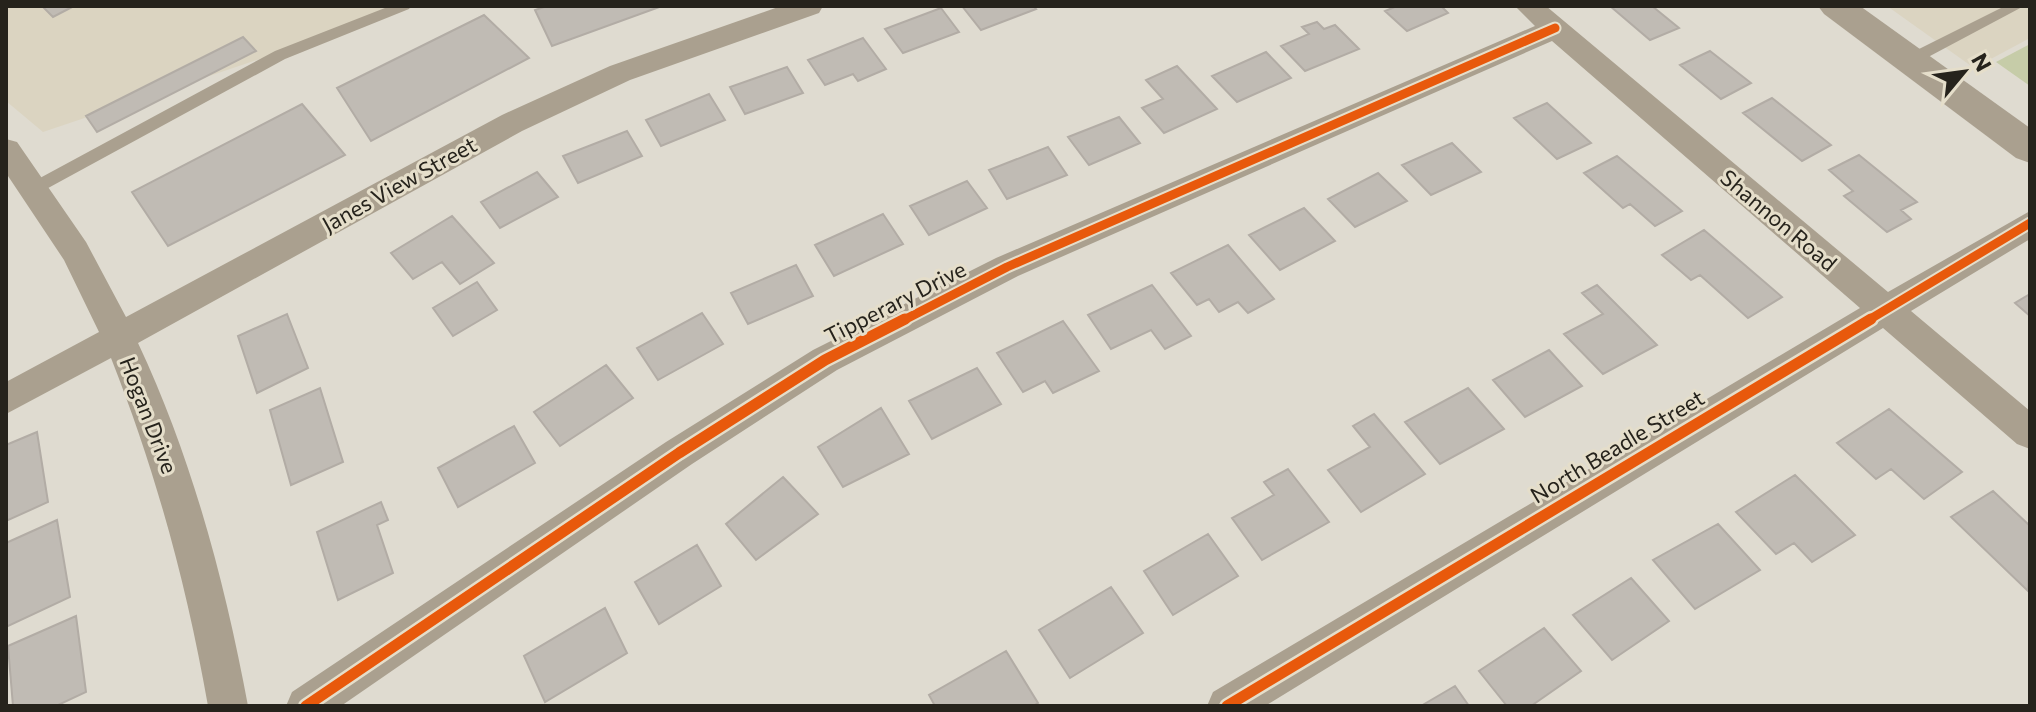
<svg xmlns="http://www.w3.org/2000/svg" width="2036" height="712" font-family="Commissioner,sans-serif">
  <rect width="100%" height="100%" fill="#dfdbd0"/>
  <path fill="#dbd4c1" d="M6,6H417L43,132L6,101Z
    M1887,6H2030V38L1974,68Z"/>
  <path fill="#c6cca8" d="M2030,44V86L1996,62Z"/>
  <path fill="#c0bbb4" stroke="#b2aca5" stroke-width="2" d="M42,6H74L53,17Z
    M547,6H662L552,46L535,10Z
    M962,6H1033L1036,9L981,30Z
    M1397,6H1441L1448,13L1407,31L1385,11Z
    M1610,6H1652L1679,28L1650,40Z
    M941,8L959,32L903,53L885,29Z
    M484,15L529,58L371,141L337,88Z
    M1317,22L1324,29L1335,25L1359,49L1305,71L1281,46L1309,34L1302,27Z
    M243,37L256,51L97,132L86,116Z
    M863,38L886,69L858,81L853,74L825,85L808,60Z
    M1710,51L1751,83L1721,99L1680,65Z
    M1266,52L1291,78L1237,102L1212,76Z
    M1177,66L1217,109L1164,133L1142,108L1163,99L1146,80Z
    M787,67L803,93L745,114L730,87Z
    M709,94L725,120L661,146L646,120Z
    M1772,98L1831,145L1802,161L1743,113Z
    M1547,103L1591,143L1557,159L1514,118Z
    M302,104L345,155L168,246L132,192Z
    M1119,117L1140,143L1089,165L1068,137Z
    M627,131L642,156L578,183L563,156Z
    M1452,143L1481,172L1431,195L1402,165Z
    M1048,147L1067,175L1007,199L989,170Z
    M1859,155L1917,202L1901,210L1911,219L1887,232L1844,196L1853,191L1829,170Z
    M1617,156L1682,211L1655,226L1630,204L1623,208L1584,173Z
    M537,172L558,197L500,228L481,202Z
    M1378,173L1407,201L1355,227L1328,199Z
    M967,181L987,208L929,235L910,206Z
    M1304,208L1335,241L1280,270L1249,235Z
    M883,214L903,244L834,276L815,245Z
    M452,216L494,263L460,284L442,262L413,279L391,253Z
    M1704,230L1782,297L1748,318L1700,275L1691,280L1662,255Z
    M1228,245L1274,299L1248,313L1238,302L1219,312L1209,299L1197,305L1171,273Z
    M796,265L813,296L748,324L731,293Z
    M477,282L497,310L453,336L433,308Z
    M1152,285L1191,336L1165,349L1151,330L1111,349L1088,315Z
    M1597,285L1657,345L1603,374L1564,334L1603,314L1582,293Z
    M2030,294V316L2015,303Z
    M702,313L723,344L658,380L637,348Z
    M287,314L308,368L257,393L238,336Z
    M1063,321L1099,371L1053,393L1045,381L1023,392L997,353Z
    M1549,350L1582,386L1525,417L1493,380Z
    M606,365L633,398L560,446L534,412Z
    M977,368L1001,404L932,439L909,401Z
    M320,388L343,462L291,485L270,410Z
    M1468,388L1504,429L1440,464L1405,422Z
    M881,408L909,454L843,487L818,447Z
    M1889,409L1962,472L1924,499L1891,469L1876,479L1837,443Z
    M1374,414L1425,474L1361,512L1328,470L1370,447L1353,426Z
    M514,426L535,463L458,507L438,468Z
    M37,432L48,502L6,521V445Z
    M1288,469L1329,522L1262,560L1232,518L1274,495L1264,482Z
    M1795,475L1855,535L1812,562L1794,543L1776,554L1736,512Z
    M783,477L818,514L756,560L726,524Z
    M1993,491L2030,526L2028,591L1951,517Z
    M381,502L388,520L377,525L393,573L338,600L317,532Z
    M57,520L70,597L6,627V543Z
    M1718,524L1760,570L1695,609L1653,560Z
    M1208,534L1238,576L1173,615L1144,571Z
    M697,545L721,586L659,624L635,582Z
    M1631,578L1669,621L1612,660L1573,615Z
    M1111,587L1143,633L1070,678L1039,630Z
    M605,608L627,653L545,702L524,656Z
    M76,616L86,692L56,706H13L8,646Z
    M1544,628L1581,671L1531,706H1507L1479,671Z
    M1006,651L1038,703L1033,706H935L929,695Z
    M1455,686L1469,706H1421Z"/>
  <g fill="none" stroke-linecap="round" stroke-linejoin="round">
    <path fill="#aaa08f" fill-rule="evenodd" d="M390,6H411L409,9L285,59L39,193L33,195L25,189L27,185L275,51Z
      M2005,6H2024L1915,64L1910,65L1903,60L1905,56Z"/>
    <path fill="#aaa08f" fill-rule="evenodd" d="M781,6H823L819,13L630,80L522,131L138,343C192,458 225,582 248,706H208C187,586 156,472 111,358L6,414V382L99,332L64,260L6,173V139L17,142L86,242L126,317L502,115L610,66Z
      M1515,6H1546L1888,292L2030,211V239L1911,311L2030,411V449L2017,444L1883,328L1265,706H1207L1213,692L1860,308L1552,41L1018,276L837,370L692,464L341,706H286L292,692L666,442L813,350L996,258L1535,26Z"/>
    <path fill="#aaa08f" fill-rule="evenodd" d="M1818,6H1860L2030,128V163L2016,158L1824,14Z"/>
    <g stroke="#e5deca" stroke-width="13">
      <path id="cycleway-far1" d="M902,321L1007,267L1555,28
        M1867,321L2030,223"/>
    </g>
    <g stroke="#e5deca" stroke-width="16">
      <path id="cycleway" d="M306,706L679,453L825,360L905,319
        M1227,706L1871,319"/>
    </g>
    <use href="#cycleway-far1" stroke="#e8590c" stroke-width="9"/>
    <use href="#cycleway" stroke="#e8590c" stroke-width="11"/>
  </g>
  <g text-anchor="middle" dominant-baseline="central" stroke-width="6" stroke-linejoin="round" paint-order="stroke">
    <g font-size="22" fill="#26231c" stroke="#e5deca">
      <text transform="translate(399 184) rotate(-29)">Janes View Street</text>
      <text transform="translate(1779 220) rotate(40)">Shannon Road</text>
      <text transform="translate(895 302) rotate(-27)">Tipperary Drive</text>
      <text transform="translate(149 415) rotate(69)">Hogan Drive</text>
      <text transform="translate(1617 446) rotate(-31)">North Beadle Street</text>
    </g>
  </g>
  <rect width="2036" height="712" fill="none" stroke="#26231c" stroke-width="16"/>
  <g transform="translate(1964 72) rotate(61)" stroke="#e5deca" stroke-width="6" paint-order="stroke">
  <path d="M0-6L14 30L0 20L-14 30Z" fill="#26231c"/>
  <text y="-12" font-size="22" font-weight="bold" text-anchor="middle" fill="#26231c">N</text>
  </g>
</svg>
